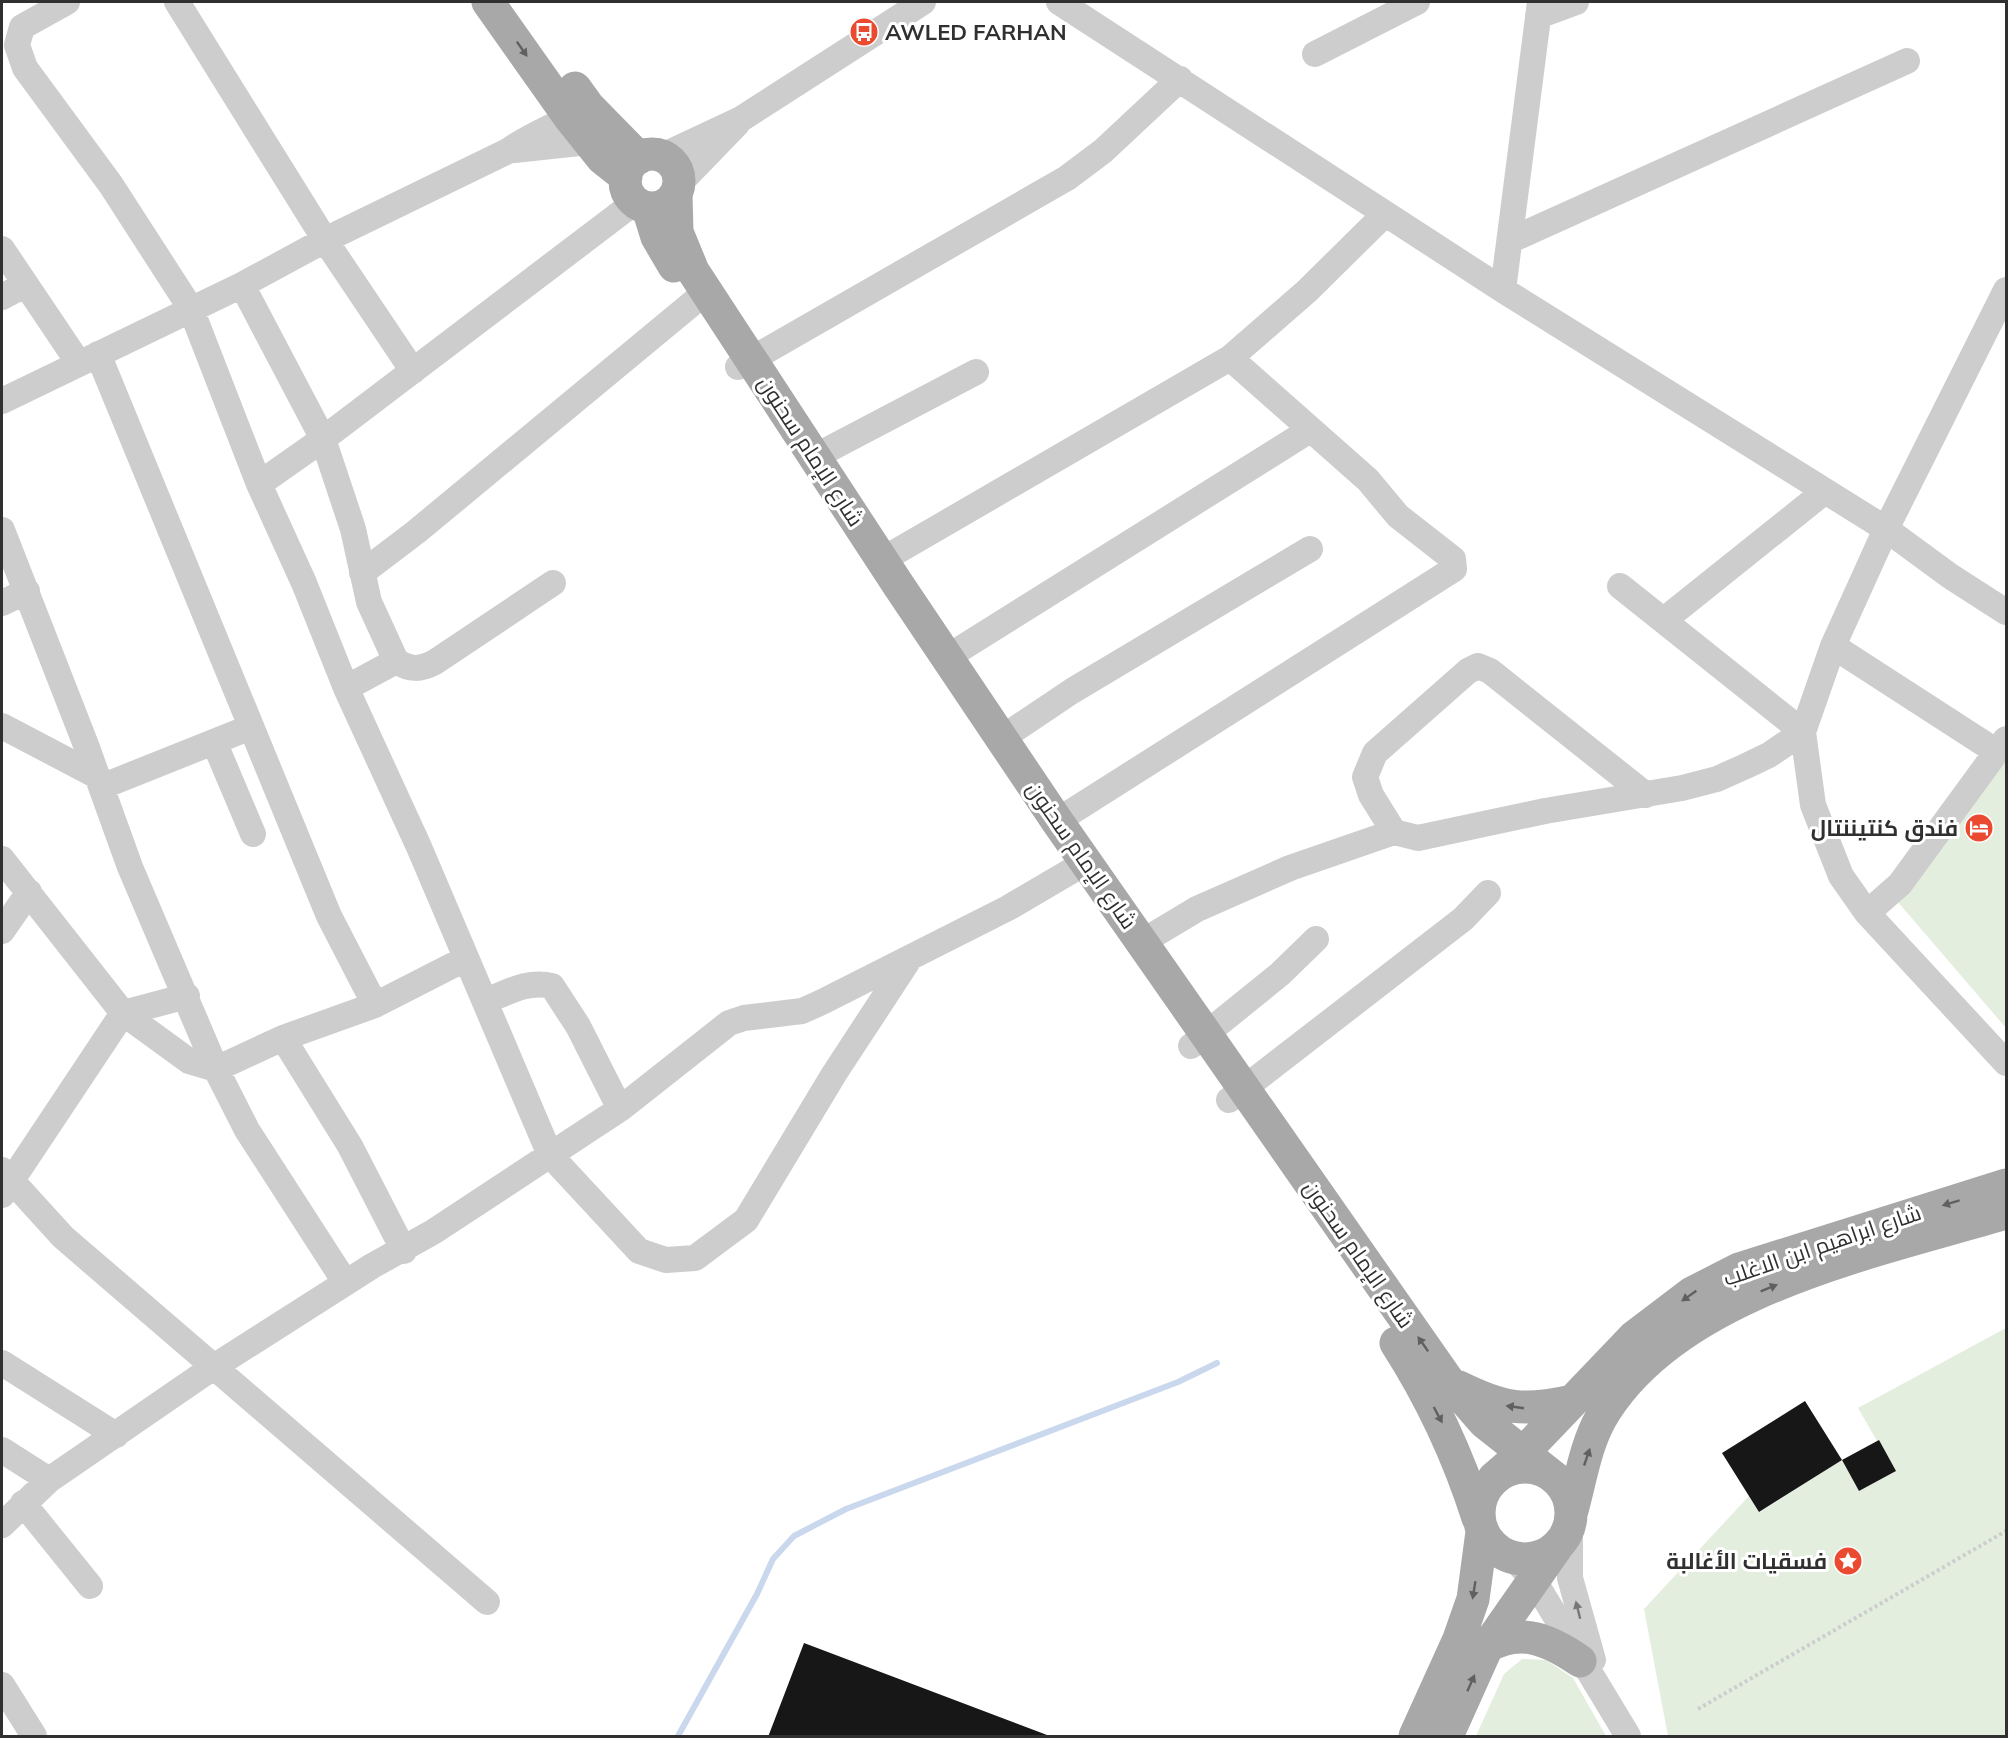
<svg xmlns="http://www.w3.org/2000/svg" width="2008" height="1738" font-family="Mulish,Cairo,sans-serif">
  <rect width="100%" height="100%" fill="#fff"/>
  <path fill="#e3eede" d="M2006,755V1028L1897,901Z
    M2006,1328V1736H1668L1644,1609L1749,1496L1760,1512L1842,1460L1859,1491L1895,1472L1858,1408Z
    M1522,1659L1546,1660L1573,1678L1606,1736H1476L1504,1674Z"/>
  <g fill="none" stroke-linecap="round" stroke-linejoin="round">
    <path stroke="#cad8ee" stroke-width="6" d="M678,1736L757,1594L773,1559L794,1536L846,1509L1178,1382L1217,1363"/>
  </g>
  <path fill="#171717" d="M1805,1401L1842,1460L1759,1512L1722,1453Z
    M1879,1440L1896,1471L1859,1491L1842,1460Z
    M804,1643L1047,1735L1046,1737H768Z"/>
  <g fill="none" stroke-linecap="round" stroke-linejoin="round">
    <path stroke="#cdcdcd" stroke-width="4" stroke-dasharray="3 3" stroke-linecap="butt" d="M1698,1709L2006,1531"/>
    <path stroke="#cdcdcd" stroke-width="26" d="M67,2L22,27L17,45L25,68L111,185L191,309L259,484L304,583L346,688L396,661
      M177,2L325,240L413,371
      M1059,2L1503,290L1886,529L1950,576L2006,612
      M1538,16L1576,2
      M1315,54L1417,2
      M514,150L589,142
      M662,156L741,119L923,2
      M679,184L737,124
      M1511,240L1907,61
      M2,249L78,362
      M242,285L323,439L353,529L369,602L396,661C410,670 420,670 435,662L553,583
      M1503,290L1540,2
      M2006,290L1886,529L1833,646L1803,732L1813,805L1841,876L1867,913L1900,884L2006,739
      M2,297L24,285
      M98,354L329,916L375,1005
      M738,367L1067,178L1103,151L1180,79
      M2,401L242,285L325,240L508,151C532,133 560,125 585,108
      M816,456L976,372
      M259,484L323,439L635,202
      M2,530L86,745L130,867L216,1069L247,1130L345,1282
      M882,560L1230,358L1307,291L1385,214
      M362,573L416,532L695,301
      M1620,586L1803,732
      M2,603L27,591
      M1664,620L1824,492
      M1833,646L1997,752
      M946,658L1310,430
      M346,688L419,847L550,1155L639,1251L666,1260L695,1258L746,1220L834,1074L910,958
      M2,726L97,776
      M1002,738L1072,691L1310,549
      M215,744L253,834
      M101,787L251,727
      M1646,795L1490,671L1478,666L1468,671L1375,753L1365,777L1371,795L1394,832L1418,838L1545,811L1682,788L1717,779L1746,766L1769,755L1803,732
      M1057,821L1454,569L1453,559L1398,516L1368,480L1230,358
      M2,859L123,1013L189,1061L216,1069L283,1038L375,1005L465,959
      M1867,913L2006,1063
      M2,931L29,892
      M1142,942L1197,909L1290,868L1394,832
      M486,1001C508,992 528,980 552,986L578,1026L620,1109
      M283,1038L350,1146L404,1251
      M1191,1046L1280,974L1316,939
      M1229,1100L1463,919L1488,893
      M2,1170L63,1237L487,1602
      M2,1195L123,1013L187,996
      M2,1363L116,1435
      M2,1450L49,1480
      M23,1503L90,1586
      M1570,1523V1578L1593,1660
      M2,1525L49,1480L212,1368L372,1266L433,1232L620,1109L729,1023L744,1018L802,1011L822,1002L1008,908L1071,871
      M1514,1559L1533,1579L1628,1736
      M2,1685L34,1736"/>
    <path stroke="#a8a8a8" stroke-width="33" d="M488,2L570,118L602,158L626,177
      M575,88L588,106L639,158
      M625 181a27 27 0 1 1 54 0a27 27 0 1 1-54 0Z
      M676,195L677,232L693,271L899,586L1057,821L1449,1382L1484,1422L1551,1475
      M648,208L657,237L674,266
      M1396,1343C1432,1399 1458,1455 1478,1518
      M1459,1387C1504,1409 1523,1412 1572,1401
      M1479 1513a46 46 0 1 1 92 0a46 46 0 1 1-92 0Z
      M1494,1478L1523,1453L1634,1337L1692,1293L1739,1269L2006,1185
      M1571,1514C1580,1483 1585,1446 1601,1418C1675,1291 1876,1252 2006,1213
      M1487,1647C1520,1626 1551,1641 1580,1661
      M1415,1736L1459,1639L1473,1599L1482,1532
      M1447,1736L1487,1647L1556,1548"/>
  </g>
  <defs><path id="oneway-solid" d="M-6-.8H1V-3.2L6.5 0L1 3.2V.8H-6Z" transform="scale(1.5)"/></defs>
  <g fill="#606060">
    <use href="#oneway-solid" transform="translate(522 49) rotate(55)"/>
    <use href="#oneway-solid" transform="translate(1951 1203) rotate(163)"/>
    <use href="#oneway-solid" transform="translate(1769 1288) rotate(-22)"/>
    <use href="#oneway-solid" transform="translate(1689 1296) rotate(145)"/>
    <use href="#oneway-solid" transform="translate(1423 1344) rotate(-125)"/>
    <use href="#oneway-solid" transform="translate(1515 1407) rotate(-172)"/>
    <use href="#oneway-solid" transform="translate(1438 1415) rotate(62)"/>
    <use href="#oneway-solid" transform="translate(1587 1457) rotate(-71)"/>
    <use href="#oneway-solid" transform="translate(1474 1590) rotate(99)"/>
    <use href="#oneway-solid" transform="translate(1471 1683) rotate(-66)"/>
  </g>
  <use fill="#777" href="#oneway-solid" transform="translate(1578 1610) rotate(-104)"/>
  <defs>
    <g id="bus-disc" transform="scale(1.5)"><circle r="9.5" fill="#ea4b30" stroke="#fff"/><path d="M-5-6H5V4H4V6H2V4H-2V6H-4V4H-5ZM-3.5-4V0h7V-4ZM-3.5 1.2v1.5H-2V1.2ZM2 1.2v1.5H3.5V1.2Z" fill="#fff"/></g>
    <g id="hotel-disc" transform="scale(1.5)"><circle r="9.5" fill="#ea4b30" stroke="#fff"/><path d="M-6-4.5h1.5V1H6V5H4.5V3h-9V5H-6ZM-4 0a1.8 1.8 0 1 1 3.6 0ZM.5 0V-2.5h3Q6-2.5 6 0Z" fill="#fff"/></g>
    <g id="sight-disc" transform="scale(1.5)"><circle r="9.5" fill="#ea4b30" stroke="#fff"/><path d="M0-6L1.8-2.2L6-1.7L2.9 1.2L3.7 5.4L0 3.3L-3.7 5.4L-2.9 1.2L-6-1.7L-1.8-2.2Z" fill="#fff"/></g>
  </defs>
  <g fill-rule="evenodd">
    <use href="#bus-disc" x="864" y="32"/>
    <use href="#hotel-disc" x="1979" y="828"/>
    <use href="#sight-disc" x="1848" y="1561"/>
  </g>
  <g text-anchor="middle" dominant-baseline="central" stroke-width="6" stroke-linejoin="round" paint-order="stroke">
    <g font-size="22" font-weight="bold" fill="#303030" stroke="#fff" text-anchor="end">
      <text x="885" y="32" text-anchor="start">AWLED FARHAN</text>
      <text x="1958" y="828">فندق كنتيننتال</text>
      <text x="1827" y="1561">فسقيات الأغالبة</text>
    </g>
    <g font-size="22" fill="#303030" stroke="#fff">
      <text transform="translate(811 451) rotate(57)">شارع الإمام سحنون</text>
      <text transform="translate(1082 855) rotate(55)">شارع الإمام سحنون</text>
      <text transform="translate(1822 1245) rotate(-19)">شارع ابراهيم ابن الاغلب</text>
      <text transform="translate(1359 1254) rotate(55)">شارع الإمام سحنون</text>
    </g>
  </g>
  <rect width="2008" height="1738" fill="none" stroke="#303030" stroke-width="6"/>
</svg>
